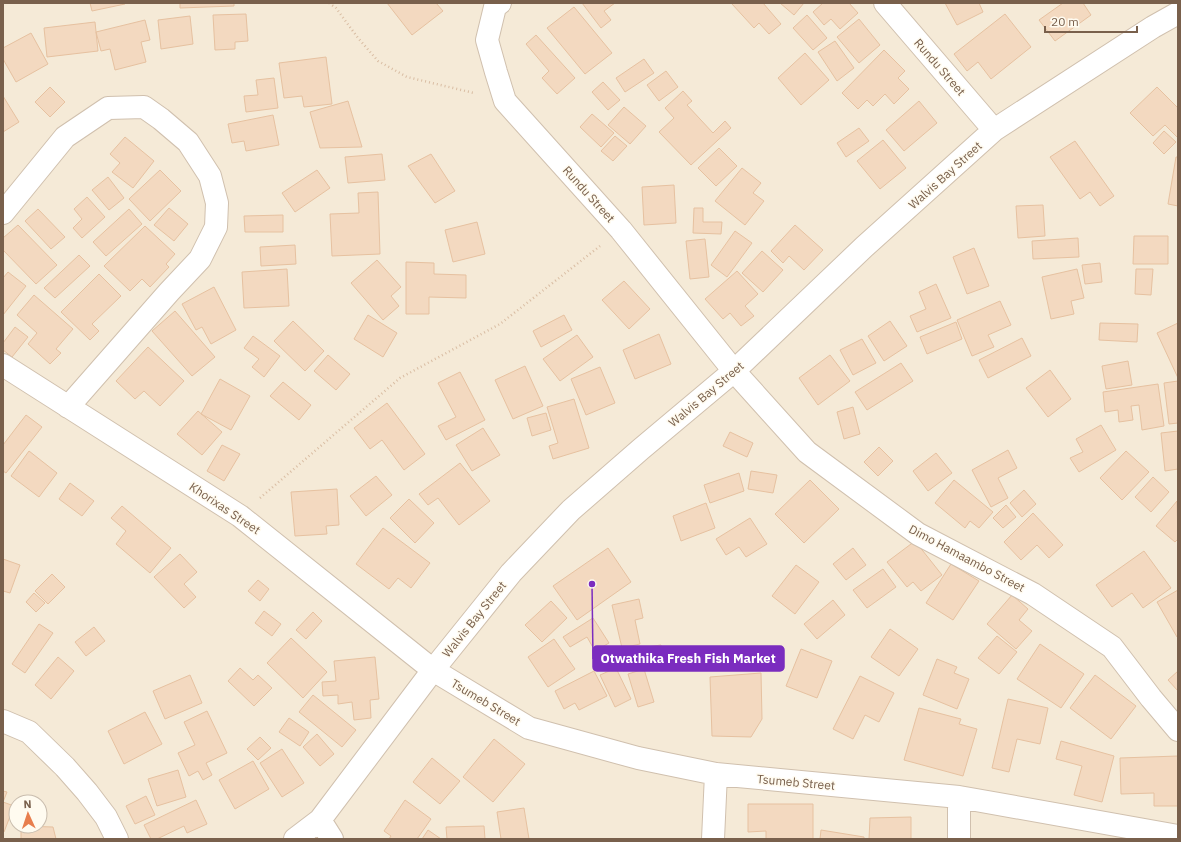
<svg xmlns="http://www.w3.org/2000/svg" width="1181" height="842" font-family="'IBM Plex Sans',sans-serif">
  <rect width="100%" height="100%" fill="#fdf7e9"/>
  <path fill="#f5ead7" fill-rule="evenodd" d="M3,3H1178V839H3ZM16,802H40V826H16Z"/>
  <path fill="#f3d9c0" stroke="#e6c1a0" d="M90,3H125V4L92,11Z
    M180,3H234V6L180,8Z
    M387,3H436L443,11L412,35Z
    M582,3H615L604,11L611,20L601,28Z
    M734,3H763L781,24L769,34L759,23L754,28L732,4Z
    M780,3H804L794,15Z
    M823,3H849L858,13L840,29L831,19L824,25L813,12Z
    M945,3H979L983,12L957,25Z
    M1063,3H1083L1091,15L1055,41L1039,20Z
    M574,7L612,53L585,74L547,28Z
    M246,14L248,41L235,42V49L215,50L213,15Z
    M1005,14L1031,47L991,79L978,62L967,71L954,54Z
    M807,15L827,38L813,50L793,28Z
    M190,16L193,44L161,49L158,20Z
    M859,19L880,45L859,63L837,37Z
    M145,20L150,40L141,42L146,62L115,70L110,49L101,51L96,32Z
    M95,22L98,51L47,57L44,28Z
    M31,33L48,64L16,82L3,59V48Z
    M536,35L575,78L557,94L542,78L549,71L526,44Z
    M835,41L854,68L837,81L818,52Z
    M884,50L905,71L898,78L909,89L894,104L885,94L873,106L867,100L858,109L842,93Z
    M805,53L829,80L801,105L778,78Z
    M326,57L332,104L304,107L302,96L284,98L279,63Z
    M644,59L654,73L625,92L616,78Z
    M666,71L678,87L659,101L647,85Z
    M274,78L278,108L246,112L244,96L258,95L256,80Z
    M603,82L620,100L608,110L592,92Z
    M50,87L65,102L50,117L35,102Z
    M1157,87L1178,108V138L1165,125L1153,136L1130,113Z
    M683,91L692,101L687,105L713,133L725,121L731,128L691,165L659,132L674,118L665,108Z
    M3,96L19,122L3,132Z
    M348,101L362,147L320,148L310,112Z
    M919,101L937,123L904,151L886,130Z
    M624,107L646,126L630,144L608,125Z
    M592,114L614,133L601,147L580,127Z
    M273,115L279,145L246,151L244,141L232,143L228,124Z
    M859,128L869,141L846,157L837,143Z
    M1164,131L1176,142L1164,154L1153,143Z
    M615,136L627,146L613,161L601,151Z
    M125,137L154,161L133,188L112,172L120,163L110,154Z
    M883,140L906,168L880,189L857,161Z
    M1075,141L1114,196L1100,206L1090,192L1080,199L1050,157Z
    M719,148L737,166L716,186L698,168Z
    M382,154L385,180L348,183L345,157Z
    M431,154L455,191L435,203L408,166Z
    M1176,157H1178V206L1168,204Z
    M742,168L761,183L753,193L764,201L745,225L715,201Z
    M160,170L181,191L150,221L129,199Z
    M317,170L330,188L295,212L282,193Z
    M108,177L124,198L109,210L92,190Z
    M674,185L676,223L644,225L642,187Z
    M378,192L380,254L332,256L330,214L359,213L358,193Z
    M87,197L105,217L82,238L73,228L82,219L74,209Z
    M1043,205L1045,236L1018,238L1016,206Z
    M169,208L188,224L174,241L154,225Z
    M694,208H703V222H722L721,234L693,233Z
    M38,209L65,237L51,249L25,221Z
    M129,209L142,224L106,256L93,242Z
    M283,215V232H245L244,216Z
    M477,222L485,254L453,262L445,230Z
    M18,225L57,265L36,284L3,250V238Z
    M795,225L823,250L804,270L789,256L783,263L771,251Z
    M145,226L175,254L166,264L169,267L150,287L142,279L130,291L104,266Z
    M735,231L752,243L727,277L711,265Z
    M1134,236H1168V264H1133Z
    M1078,238L1079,257L1033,259L1032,241Z
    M705,239L709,277L690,279L686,241Z
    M295,245L296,264L261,266L260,247Z
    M974,248L989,286L967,294L953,257Z
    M762,251L783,270L763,292L742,273Z
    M79,255L90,266L55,298L44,288Z
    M377,260L401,287L391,296L399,306L383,320L351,283Z
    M406,262L434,263V274L466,275V298L429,297V314H406Z
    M1100,263L1102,282L1085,284L1082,265Z
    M287,269L289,306L244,308L242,272Z
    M1077,269L1084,298L1071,301L1074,314L1051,319L1042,277Z
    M1136,269H1153L1151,295L1135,294Z
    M737,271L758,294L745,306L754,316L741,326L730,313L723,319L705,299Z
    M8,272L26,286L3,315V278Z
    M99,274L121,296L92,324L99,331L90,340L61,312Z
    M624,281L650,309L629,329L602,300Z
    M936,284L951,318L917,332L910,316L926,309L919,292Z
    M214,287L236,330L211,344L202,327L196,330L182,304Z
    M34,295L73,329L56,349L61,353L50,364L28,344L37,333L17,315Z
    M1000,301L1011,325L988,335L994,347L972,356L957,320Z
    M175,311L215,357L192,376L152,331Z
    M368,315L397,333L383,357L354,339Z
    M564,315L572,330L541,347L533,331Z
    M293,321L324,351L305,371L274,341Z
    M890,321L907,346L884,361L868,336Z
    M956,322L962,339L927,354L920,337Z
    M1100,323L1138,324L1137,342L1099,340Z
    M1178,323V378L1157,333Z
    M15,327L28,337L12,357L3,350V343Z
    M659,334L671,364L635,379L623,350Z
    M577,335L593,357L560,381L543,359Z
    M253,336L280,356L264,377L252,367L259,359L244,348Z
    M1022,338L1031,356L988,378L979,360Z
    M862,339L876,363L853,375L840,350Z
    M148,347L184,381L160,406L144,391L135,399L116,381Z
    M328,355L350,374L336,390L314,371Z
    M830,355L850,381L818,405L799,378Z
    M1128,361L1132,385L1106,389L1102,366Z
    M901,363L913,381L867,410L855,392Z
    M525,366L543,406L513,419L495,380Z
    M600,367L615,403L586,415L571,379Z
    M1050,370L1071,399L1048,417L1026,388Z
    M460,372L485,420L446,440L438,426L456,417L438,383Z
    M220,379L250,396L231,430L201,414Z
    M1178,381V423L1169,424L1164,383Z
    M283,382L311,405L299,420L270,396Z
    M1158,384L1164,426L1142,430L1139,405L1131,406L1133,420L1119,422L1118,410L1105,412L1103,392Z
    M574,399L589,448L553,459L549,446L558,443L547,407Z
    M387,403L425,454L404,470L382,440L370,449L354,428Z
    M853,407L860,434L844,439L837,412Z
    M198,411L222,432L202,455L177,434Z
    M546,413L551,430L532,436L527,418Z
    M26,415L42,427L6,473L3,471V445Z
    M1101,425L1116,450L1079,472L1070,458L1083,452L1076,439Z
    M483,428L500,455L472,471L456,445Z
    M1178,431V469L1165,471L1161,433Z
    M730,432L753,443L747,457L723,446Z
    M222,445L240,454L224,481L207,471Z
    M879,447L893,461L878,476L864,462Z
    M1008,450L1017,468L998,478L1008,498L991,507L972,470Z
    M29,451L57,473L39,497L11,476Z
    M1126,451L1149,472L1122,500L1100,478Z
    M936,453L952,473L928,491L913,471Z
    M460,463L490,501L459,525L438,498L428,505L419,494Z
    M751,471L777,475L773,493L748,489Z
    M739,473L744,491L710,503L704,485Z
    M376,476L392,495L366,516L350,496Z
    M1153,477L1169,492L1151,512L1135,497Z
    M810,480L839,509L804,543L775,514Z
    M954,480L993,512L979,528L970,521L965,528L935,503Z
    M70,483L94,501L82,516L59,499Z
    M337,489L339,525L326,526L327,534L295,536L291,492Z
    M1024,490L1036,504L1022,517L1010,503Z
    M409,499L434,523L415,543L390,518Z
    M1177,501L1178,539L1175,542L1156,526Z
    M706,503L715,528L681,541L673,516Z
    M1006,505L1016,517L1003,528L993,518Z
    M122,506L171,548L150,573L116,544L126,531L111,518Z
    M1033,513L1063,545L1049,558L1037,545L1021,560L1004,542Z
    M750,518L767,544L746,557L739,547L726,555L716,539Z
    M383,528L430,563L411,588L398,578L389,589L356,564Z
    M915,541L942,575L921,591L913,582L907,587L887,562Z
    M608,548L631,582L577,620L553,586Z
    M853,548L866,565L846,580L833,564Z
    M1144,551L1171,588L1143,608L1132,593L1112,607L1096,585Z
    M180,554L197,572L184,584L196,597L184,608L154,577Z
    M3,559L20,565L10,593L3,591Z
    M951,564L979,581L953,620L926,603Z
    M796,565L819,582L795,614L772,596Z
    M883,569L896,587L867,608L853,590Z
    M52,574L65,587L48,604L35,591Z
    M258,580L269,589L260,601L248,591Z
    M1178,590V636L1177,637L1157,602Z
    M34,593L45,603L36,612L26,602Z
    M1012,595L1028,609L1019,620L1032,631L1016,649L987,624Z
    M639,599L643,618L635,620L640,644L622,648L612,605Z
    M833,600L845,615L817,639L804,624Z
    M551,601L567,618L542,642L525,625Z
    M264,611L281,624L272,636L255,623Z
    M313,612L322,621L306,639L296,630Z
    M593,618L609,643L595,651L587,637L570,647L563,637Z
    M39,624L53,633L25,673L12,664Z
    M94,627L105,641L86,656L75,642Z
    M890,629L918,649L899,676L871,657Z
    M997,636L1017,652L999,674L978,658Z
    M291,638L327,672L303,698L267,663Z
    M554,639L575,669L548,687L528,657Z
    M1040,644L1084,674L1061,708L1017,679Z
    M661,645L664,665L623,671L620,651Z
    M801,649L832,661L817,698L786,686Z
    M58,657L74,671L51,699L35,685Z
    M375,657L379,699L370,700L371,718L354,720L352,702L338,704V695L323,696L322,682L336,681L334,661Z
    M937,659L957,667L954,673L969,679L957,709L923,695Z
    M240,668L253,680L258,675L272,688L254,706L228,681Z
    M616,668L631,699L615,707L600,675Z
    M644,669L654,702L638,707L628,674Z
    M594,671L607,696L579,710L575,703L564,709L555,691Z
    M1178,671V691L1168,680Z
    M761,673L762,719L751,737L712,736L710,677Z
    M190,675L202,703L165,719L153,691Z
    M1095,675L1136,706L1111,739L1070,708Z
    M860,676L894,693L879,722L865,715L853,739L833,729Z
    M313,695L356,730L342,747L299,712Z
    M1008,699L1048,708L1040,744L1017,739L1009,772L992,768Z
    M919,708L961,719L959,724L977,729L963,776L904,760Z
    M207,711L227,753L206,763L212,775L203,780L198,771L189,776L178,753L195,745L184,722Z
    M145,712L162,744L124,764L108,731Z
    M289,718L309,732L300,746L279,732Z
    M317,734L334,754L320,766L303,747Z
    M260,737L271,748L258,760L247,749Z
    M494,739L525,764L493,802L463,777Z
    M1061,741L1114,756L1102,802L1074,795L1082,766L1056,759Z
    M282,749L304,783L282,797L260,763Z
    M1178,756V806H1154V793L1121,794L1120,758Z
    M432,758L460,781L440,804L413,782Z
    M253,761L269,789L235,809L219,780Z
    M178,770L186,797L157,806L148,779Z
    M3,791L7,792L3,802L14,806L4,832H3Z
    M146,796L155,815L135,824L126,806Z
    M196,800L207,824L187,833L184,826L157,839H151L144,825Z
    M405,800L431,819L417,839H389L391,836L384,831Z
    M748,804H813V839H766V831L748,832Z
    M524,808L529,839H501L497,812Z
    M911,817V839H869L870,818Z
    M21,826L53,827L56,839H21Z
    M484,826L485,839H447L446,827Z
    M428,830L441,839H422Z
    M821,830L864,837V839H820Z"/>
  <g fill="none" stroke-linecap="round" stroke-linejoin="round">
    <g stroke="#d0c0ae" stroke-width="24">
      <path id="minor" d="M500,3L495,7L487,40L496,72L505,101L621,230L734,371L807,452L918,534L1033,594L1112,647L1151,698L1178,730
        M885,3L994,130
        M3,213L65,137L108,108L144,107L161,119L188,142L210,176L217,203L216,227L200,259L169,292L68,407
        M3,365L240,516L433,670L529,728L638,758L716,774L959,797L1178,836
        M3,721L29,732L65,767L87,792L106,817L117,839
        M959,797V839
        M320,820L332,839
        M295,839L320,820L433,670L511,573L571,510L641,449L734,371L864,247L994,130L1153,27L1178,13
        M713,839L716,774"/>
    </g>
    <path stroke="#d9bda3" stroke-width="2.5" stroke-dasharray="1 3" stroke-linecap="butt" d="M329,3L336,8L358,38L378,61L407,77L474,93
      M260,498L400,378L500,324L600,246"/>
    <use href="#minor" stroke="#fff" stroke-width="22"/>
  </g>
  <g text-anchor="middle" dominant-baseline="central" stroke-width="3" stroke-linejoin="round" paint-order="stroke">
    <g font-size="12" fill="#79604c" stroke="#fffbf0">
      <text transform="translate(940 67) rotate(49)">Rundu Street</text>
      <text transform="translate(945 175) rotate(-42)">Walvis Bay Street</text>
      <text transform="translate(589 194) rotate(48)">Rundu Street</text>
      <text transform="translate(706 394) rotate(-40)">Walvis Bay Street</text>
      <text transform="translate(225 508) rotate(34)">Khorixas Street</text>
      <text transform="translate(967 558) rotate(28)">Dimo Hamaambo Street</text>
      <text transform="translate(474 619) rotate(-51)">Walvis Bay Street</text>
      <text transform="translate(486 702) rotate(31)">Tsumeb Street</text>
      <text transform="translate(796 782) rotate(5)">Tsumeb Street</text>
    </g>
  </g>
  <path fill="none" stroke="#7b2cbf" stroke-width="1.5" d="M592 584L593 659"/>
  <circle fill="#7b2cbf" stroke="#fffbf0" stroke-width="1.5" cx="592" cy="584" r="4"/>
  <rect fill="#7b2cbf" stroke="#7b2cbf" stroke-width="1.5" x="593" y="646" width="191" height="25" rx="4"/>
  <g font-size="13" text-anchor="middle" font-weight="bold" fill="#fff">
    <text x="688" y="663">Otwathika Fresh Fish Market</text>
  </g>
  <rect width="1181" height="842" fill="none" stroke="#79604c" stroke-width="8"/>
  <g transform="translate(28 814) rotate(357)"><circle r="19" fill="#fffbf0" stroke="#c9bdae"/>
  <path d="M0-3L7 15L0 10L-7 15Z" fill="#e87e4d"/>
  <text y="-6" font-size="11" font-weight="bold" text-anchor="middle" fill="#79604c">N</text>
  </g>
  <path d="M1045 26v6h92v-6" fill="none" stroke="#79604c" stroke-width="2"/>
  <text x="1051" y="26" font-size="12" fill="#79604c" stroke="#fffbf0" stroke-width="3" paint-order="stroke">20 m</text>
</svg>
